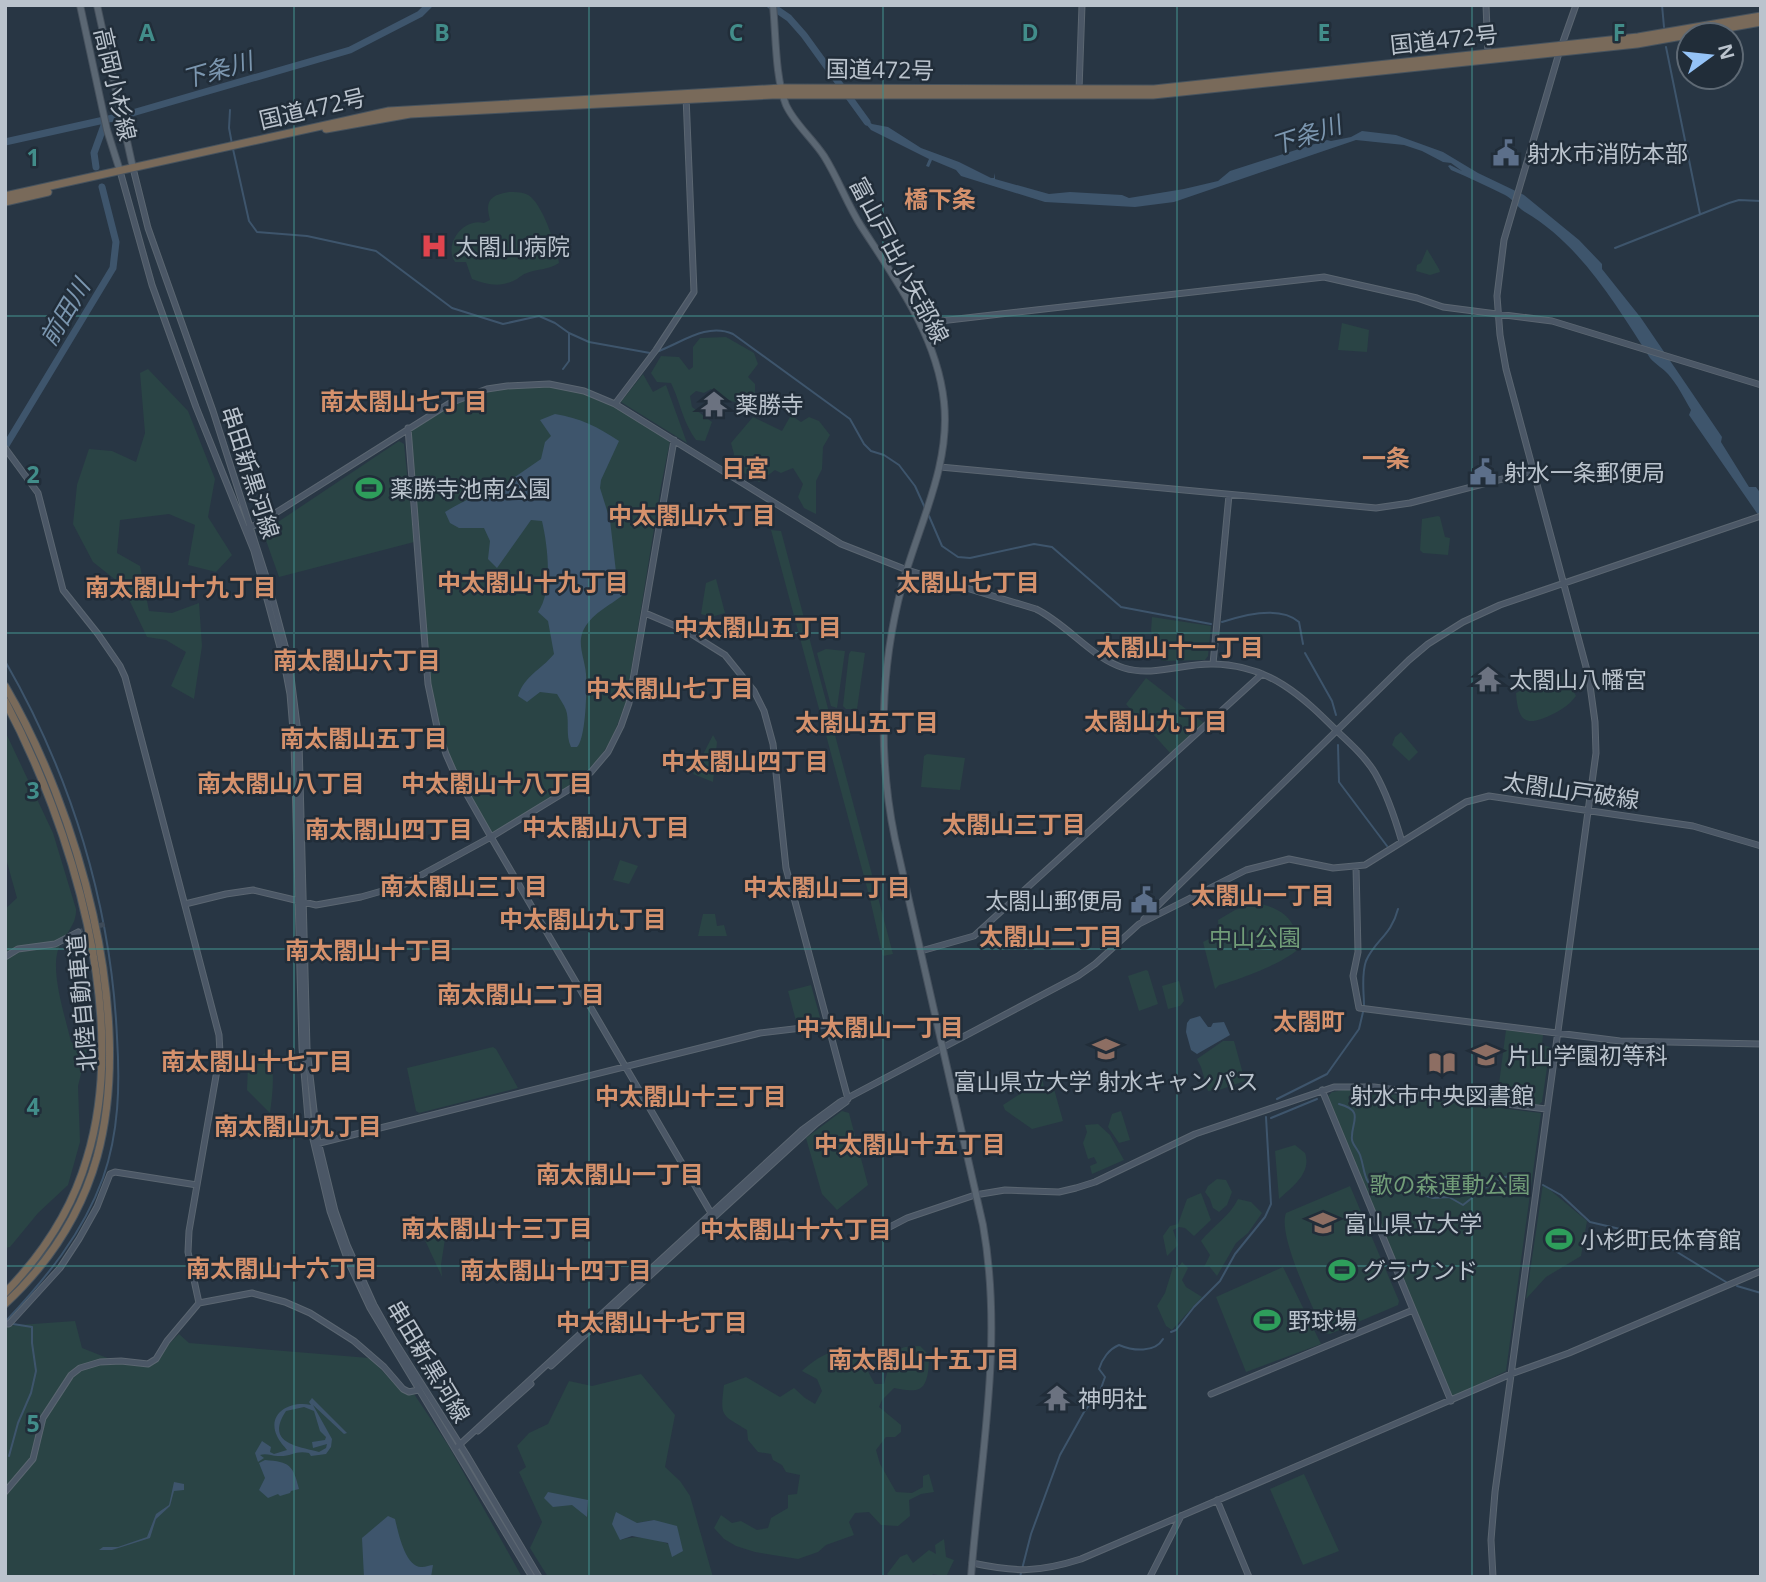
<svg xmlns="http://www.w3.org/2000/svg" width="1766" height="1582" font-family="'Open Sans','Noto Sans JP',sans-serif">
  <rect width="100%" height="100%" fill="#283644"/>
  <path fill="#2a4445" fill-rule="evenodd" d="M509,192C514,192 521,192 526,194C542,200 556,246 559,263C546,271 539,268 527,273C523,274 520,277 517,279C502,288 487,285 472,279L466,262H455C443,244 464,217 484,223L490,220C485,202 489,195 509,192Z
    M1427,249L1439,269L1440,272L1430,275L1416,271L1417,265L1421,263Z
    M1342,323L1369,330L1367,352L1338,350Z
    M726,337L754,353L758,364L748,377L755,384V396C741,410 725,399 711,389L704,393L696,391L690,396L692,407L712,422L705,441L696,440C682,420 681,404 671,383L657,382L651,373L661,356L679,357L689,370L693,367V347L700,338Z
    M148,369L188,411L215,479L208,517L232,555L216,572L188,565L195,525L169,514L120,520L117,553L140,566L149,611L172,613L199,603L202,646L194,699L171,686L186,652L166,640L147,637L122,585L93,562L73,524L77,485L89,449L112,451L136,462L145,433L140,373Z
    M643,374L653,392L666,385L687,443L621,402Z
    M547,385L582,392L613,405L670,441L661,486L626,701C620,718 614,736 604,751C577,789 528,810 490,834L452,769L431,705L408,429L467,397L505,387Z
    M791,415L801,422L809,417L819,421L830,435L823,447L822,469L816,481V514L804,508L798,497L803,484L793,468L781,473L775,470L759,482L731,465L734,454L731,443L753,417L782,431Z
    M399,441L404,444L414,542L279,577L263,532Z
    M1438,516L1440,517L1445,537L1450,538L1448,555L1423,553L1420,550L1422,519Z
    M771,530L781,531L893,954L883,956L870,899Z
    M716,579L725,613L711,617L701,614L706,583Z
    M1152,617L1211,626L1208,656L1205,660L1162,661V643L1155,640L1151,631Z
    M826,649L845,651L837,708L831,706L817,653Z
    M851,651L865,653L857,709H846L843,706L849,654Z
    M1554,673L1566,677L1576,696C1569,705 1564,708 1555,713C1529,726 1518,726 1516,693Z
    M1146,678L1204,723L1171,754L1126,704Z
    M5,731L53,833L76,909C77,927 61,937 57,954C52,978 66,1019 71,1042L87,1050L78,1086L80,1142L68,1185L38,1213L10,1247L5,1248V909L17,898L5,855Z
    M1401,732L1418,752L1409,761L1392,745L1395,737Z
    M713,735L717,742L713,782L693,774Z
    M927,754L965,758L960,790L921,787L924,756Z
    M620,860L638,866L629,884L613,880Z
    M1258,903C1285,910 1294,919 1301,946C1290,961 1238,980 1219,985L1215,989L1203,942L1219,934L1218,920L1235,910Z
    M703,914H715L717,926L724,925L727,936H698Z
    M1146,970L1148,971L1158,1004L1139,1011L1128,976Z
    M1179,981L1184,1001L1180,1006L1168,1009L1162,986Z
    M811,985L820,1017L818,1019L796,1021L788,991Z
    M1506,1030L1543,1035L1542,1045L1550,1047L1542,1102L1538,1105L1497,1099Z
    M1223,1041H1234L1245,1081L1219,1090L1208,1091L1201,1067L1197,1059Z
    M493,1047L496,1049L518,1088L419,1113L416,1111L407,1068Z
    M269,1050C275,1071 273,1091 270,1113L247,1090L248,1066Z
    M1042,1076L1044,1087L1054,1089L1063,1121L1032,1129L1005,1110L1003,1105L1038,1082Z
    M1349,1089L1541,1113L1506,1371L1453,1397L1327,1097L1332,1092Z
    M842,1111L849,1113L868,1185L837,1210L822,1194L806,1138Z
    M1121,1111L1130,1140L1119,1143L1108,1127L1112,1114Z
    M1098,1124L1110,1135L1124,1160L1092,1174L1090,1166L1097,1163L1094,1157L1088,1159L1083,1143L1087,1132L1085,1125Z
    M1295,1145L1305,1153C1312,1173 1292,1187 1279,1199L1275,1151Z
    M1217,1179L1226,1180L1232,1192L1227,1205L1219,1212L1213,1208L1210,1199L1205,1192L1208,1186Z
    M1543,1184L1587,1221L1581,1256L1546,1277L1526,1299Z
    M1350,1186L1399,1301L1398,1305L1330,1334L1324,1333C1314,1309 1277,1235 1286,1213Z
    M1201,1193L1211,1220L1194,1236L1185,1228L1179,1227L1173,1230L1178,1245L1167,1256L1163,1236L1170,1226L1178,1224L1187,1199Z
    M1238,1199L1251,1202L1262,1213L1248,1233L1236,1243L1217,1276L1209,1266L1204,1267L1210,1255L1201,1241C1213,1226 1230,1216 1238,1199Z
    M447,1226L441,1265L442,1277L424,1238Z
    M1182,1262L1188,1268L1182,1280L1186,1287L1202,1297L1172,1330L1166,1326L1157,1306L1165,1293L1173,1267L1177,1269Z
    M1283,1267L1321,1344L1246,1372L1216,1297Z
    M75,1321L82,1348L120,1363L146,1367L179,1334L189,1343L369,1358C383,1369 393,1386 409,1395L414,1394L448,1445L522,1577H5V1326Z
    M920,1346L929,1355C929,1364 929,1385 919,1389C913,1392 900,1389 894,1388L882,1400L879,1407L901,1425V1432L895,1437H886L876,1450L880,1464L896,1492L912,1493L923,1487V1476L929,1474L934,1492L921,1494L909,1500L910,1516L898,1526L881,1525L869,1512L855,1513L849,1522L854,1535L826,1545L818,1552L798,1559L755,1552L736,1546L724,1539L714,1528L721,1515L732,1523L741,1521L757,1530L768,1528L771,1518L788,1508V1495L797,1494L800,1475L786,1472L782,1465L773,1460L771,1454L758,1452L748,1440L747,1430C721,1414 720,1417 724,1385L746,1377L780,1397L794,1388L805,1398L815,1404L822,1391L817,1379L802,1371C815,1359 839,1342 857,1355C864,1361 870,1376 875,1384H884L893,1351L905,1347Z
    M641,1374L675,1415L665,1467L680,1481L690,1496L713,1577H548L530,1548L542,1522L519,1472L526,1467L517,1446L529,1433L548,1424L569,1381L592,1386ZM654,1520L683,1551C664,1541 641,1533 621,1540L637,1523Z
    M1304,1474L1339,1551L1303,1565L1270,1489Z
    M944,1539L946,1557L954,1560L946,1577L933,1574L931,1577H890L887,1574L900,1557L907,1554L913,1563L929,1550L936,1554L935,1545Z"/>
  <path fill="#3e556c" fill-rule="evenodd" d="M861,115L872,124L888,127L921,148L959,162L991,178H994L995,173V179L1049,194L1070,192L1122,195L1129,198L1184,189L1218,181L1230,171L1327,140L1331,141L1351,137L1362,131L1396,135L1443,152L1478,173L1524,195L1579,240L1602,264V269L1641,318L1722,437L1721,442L1749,487H1756L1761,494V519L1689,415L1691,410C1684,398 1677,384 1668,374C1663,368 1656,365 1650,358C1617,306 1580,244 1525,212C1518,208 1513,199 1505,195C1487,186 1470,178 1451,170L1448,166L1450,165L1462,171L1451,163L1443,162L1422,151L1404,145L1356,140L1174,202L1135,207L1045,202L961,176L956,170L932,160L929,167L926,166L929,159L871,130L859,116Z
    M555,414C580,418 598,427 619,441L601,480L600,488L610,520L616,572L623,595C609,606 591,614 583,631C577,644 585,660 586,674C587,688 586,738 577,747H571C565,734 570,722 566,710C564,705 560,699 557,694L540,692L527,702L518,696C525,675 540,671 554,654L548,621L538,612C553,590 548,547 542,521L531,520L497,568L488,559L490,541L484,528H459L450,523L445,512C463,501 478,493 499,493L512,479L541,459L545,442L551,436L540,420Z
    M1200,1016L1208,1027H1211L1213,1023L1224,1022L1230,1035L1197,1054L1191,1050L1186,1032L1187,1023L1190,1019Z
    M312,1398L347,1433L344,1434L313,1405L332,1439L331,1447L326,1454L311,1456L309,1453C295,1450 291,1457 278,1456C271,1456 267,1453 260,1455L264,1458L258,1462L255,1453L262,1441L271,1447L270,1452L274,1454L287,1450C284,1446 279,1441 277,1436C266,1412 292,1400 311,1405L309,1402ZM304,1407L314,1411L320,1431L326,1437L325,1440L312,1442L313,1448L327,1444L326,1448L319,1452C296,1446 265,1443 286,1411Z
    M265,1460C290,1462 293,1465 299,1489L291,1491L290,1493L280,1496L278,1494L268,1498L259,1490L265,1478L259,1463Z
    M174,1482L184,1484V1490L174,1491L170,1506L156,1519L150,1538L112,1550H99L103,1547H118L147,1537L156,1514L169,1505Z
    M548,1492L588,1500L587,1517L572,1505L553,1507L544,1498Z
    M616,1512L637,1523L654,1520L677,1526L683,1551L672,1557L668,1543L632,1536L620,1540L612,1524Z
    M388,1516L395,1519C398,1531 405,1568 422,1567C426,1567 430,1565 433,1565L431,1577H364L362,1538Z"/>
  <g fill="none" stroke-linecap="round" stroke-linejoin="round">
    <path stroke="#3e556c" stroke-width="2" d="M1662,5L1664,27
      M1666,47L1700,214
      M230,110L229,128L232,144
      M233,149L249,221L257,232L307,236L376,251L452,308L503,324L539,316L555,323L569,333
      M1615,248L1729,203L1739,200L1761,201
      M656,352C680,344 706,322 733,334L850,419L864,444L871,451L884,455L899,465L915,486L925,508
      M563,369L569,361V333L589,342L650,353
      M929,516L942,546L958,557L970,558L1034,544L1052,547L1121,607L1211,624
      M1222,622C1243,615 1280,605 1299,622L1303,644
      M1305,653L1332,701L1336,715
      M5,661C71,775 111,905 117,1037C120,1085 119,1132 103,1178C82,1235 46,1278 6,1321
      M1338,745L1339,782L1387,846
      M1364,1006C1364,992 1361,975 1366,961C1375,940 1391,936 1398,909
      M1277,1099L1327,1074L1359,1029L1363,1012
      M1339,1104C1366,1111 1350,1123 1352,1140C1353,1145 1358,1150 1360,1155C1366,1172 1362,1183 1381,1193
      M1271,1118L1317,1099
      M1504,1177L1515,1176
      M1543,1185L1561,1195L1590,1222L1650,1236
      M1398,1192L1409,1190L1433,1198L1449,1197L1463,1205L1482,1190L1500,1179
      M1659,1241L1726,1282
      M1737,1286L1761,1293
      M1171,1332L1176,1330L1194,1307L1220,1281L1235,1254L1265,1217L1271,1204L1266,1117
      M9,1456L18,1423L31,1393L36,1371L32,1343V1327L13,1324
      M1020,1577L1031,1534L1060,1455L1084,1412L1100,1391L1105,1377L1099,1369C1102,1359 1109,1349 1119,1345C1133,1351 1155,1353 1163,1339"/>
    <path stroke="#3e556c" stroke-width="7" d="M770,5L789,18L804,35L867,122
      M5,142L122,116L350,50L420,14L429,5
      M96,167L94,153L106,120
      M5,447L113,268L116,242L102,187"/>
    <path stroke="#3e4b59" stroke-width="5" stroke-dasharray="5 2.5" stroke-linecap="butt" d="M78,932L105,924"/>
    <g stroke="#5b6671" stroke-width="7">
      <path id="secondary" d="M1486,5L1488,54
        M1079,90L1082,5
        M133,168L148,228L213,411L269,586L289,661L299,741L307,1049L317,1137L335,1211L347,1245L374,1305L392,1337L466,1454L539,1577
        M120,171L152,285L196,407L254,551L284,662L290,694L294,742L302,1048L308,1118L330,1211L348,1261L370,1308L532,1577
        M921,326L940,321L1324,277L1417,298L1443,307L1552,321L1761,385
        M615,404L656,350L694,292L686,96
        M408,428L428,684L437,727L446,754L453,770L491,837L711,1213
        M5,448L38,493L63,590L98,634L120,666L125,677L219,1035L220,1053L189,1231L188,1252L199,1303
        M940,467L1376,508L1410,503L1533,471
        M248,528L258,524L450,403L487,389L507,386L549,384L584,391L615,404L841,544L907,570L1036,609C1067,624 1093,659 1124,668C1154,677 1183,663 1213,664C1270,665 1302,696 1339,733C1352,745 1366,758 1375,773C1387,794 1395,818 1402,842
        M645,613L685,630L725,655L754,691L764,711L773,744L786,868L848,1099
        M1213,664L1229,495
        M1356,867L1358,952L1353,976L1359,1008L1620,1041L1761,1044
        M185,904L226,894L253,890L316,905L361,897L403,885L491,837L573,787L591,772L608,752L621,726L629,703L674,440
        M1144,919L1409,660L1428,644L1463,622L1500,605L1761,516
        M921,951L974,936L1262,674
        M5,957L18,949L55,944L78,932
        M1322,1090L1451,1401
        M316,1144L760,1033L827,1025
        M884,1230L907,1218L975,1195L1005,1190L1059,1192L1076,1188L1095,1182L1195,1134L1334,1087H1374L1546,1109
        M5,1324H9L60,1268L79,1239L97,1207L110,1174L115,1172L197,1185
        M551,1366L816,1124L846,1102
        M1211,1394L1413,1310
        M478,1431L531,1384
        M456,1448L802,1130L840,1102L1078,976L1095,964L1139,924L1246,870L1289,859L1333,868L1365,865L1466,802L1489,796L1693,826L1761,846
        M5,1492L33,1459L43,1418L71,1375L80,1368L100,1362L121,1361L148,1364L156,1359L167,1341L199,1303L252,1293L285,1302L310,1313L354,1341L384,1367L403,1389L409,1392L418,1390
        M1217,1500L1249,1577
        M972,1563C1016,1572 1037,1573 1081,1559L1511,1374L1569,1353L1761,1271
        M1150,1577L1181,1516
        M1493,1577L1491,1540L1495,1492L1596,753L1595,722L1589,678L1506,369L1500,335L1497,296L1504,240L1559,53L1576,5"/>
    </g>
    <g stroke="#46515d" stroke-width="8">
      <path id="primary" d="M80,5L107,130L120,171
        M97,5L133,168
        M773,5C776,35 775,77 786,105C794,123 813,139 824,156C838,178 847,204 861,226C896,280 937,336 944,402C951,466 918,526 902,586C880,668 878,757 895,839L983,1225C1004,1343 980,1459 971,1577"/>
    </g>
    <g stroke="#47535e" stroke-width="9">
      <path id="highway" d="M326,129L410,114L772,95H1153L1637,44L1761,22
        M5,196L389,111L782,88L1154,89L1638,37L1761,16
        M5,202L48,192
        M5,686C78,811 136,1014 97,1157C81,1214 48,1264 5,1304
        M5,701C72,827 130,1017 87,1158C72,1210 43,1254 5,1293"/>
    </g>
    <use href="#secondary" stroke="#4b5766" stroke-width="5"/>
    <use href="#primary" stroke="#5b6773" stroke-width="6"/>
    <use href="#highway" stroke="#796a5a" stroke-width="7"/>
  </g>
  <path fill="none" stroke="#428d8a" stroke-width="2" stroke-opacity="0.55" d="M294,5V1577M589,5V1577M883,5V1577M1177,5V1577M1472,5V1577M5,316H1761M5,633H1761M5,949H1761M5,1266H1761"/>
  <defs>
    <g id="civic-bare" transform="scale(2.1)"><path d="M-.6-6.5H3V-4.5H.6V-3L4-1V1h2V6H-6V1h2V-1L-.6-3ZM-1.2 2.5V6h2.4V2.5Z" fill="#5c6f8a" stroke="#212d39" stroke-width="2.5" paint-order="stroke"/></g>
    <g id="hospital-bare" transform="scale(2.1)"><path d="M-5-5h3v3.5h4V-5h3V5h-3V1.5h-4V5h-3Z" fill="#e0444e" stroke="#212d39" stroke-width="2.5" paint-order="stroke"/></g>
    <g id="temple-bare" transform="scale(2.1)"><path d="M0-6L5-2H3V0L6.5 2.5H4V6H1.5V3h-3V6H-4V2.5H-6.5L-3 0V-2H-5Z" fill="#6b7280" stroke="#212d39" stroke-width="2.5" paint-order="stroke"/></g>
    <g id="stadium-bare" transform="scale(2.1)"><path d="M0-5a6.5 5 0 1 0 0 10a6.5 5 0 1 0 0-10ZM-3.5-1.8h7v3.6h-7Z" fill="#2e9e5b" stroke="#212d39" stroke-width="2.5" paint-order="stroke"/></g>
    <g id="university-bare" transform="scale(2.1)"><path d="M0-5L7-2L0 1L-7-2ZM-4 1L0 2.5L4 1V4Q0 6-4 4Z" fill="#8d6e63" stroke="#212d39" stroke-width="2.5" paint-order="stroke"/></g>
    <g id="school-bare" transform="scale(2.1)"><path d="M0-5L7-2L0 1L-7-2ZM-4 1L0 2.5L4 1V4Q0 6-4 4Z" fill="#8d6e63" stroke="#212d39" stroke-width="2.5" paint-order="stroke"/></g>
    <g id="library-bare" transform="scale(2.1)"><path d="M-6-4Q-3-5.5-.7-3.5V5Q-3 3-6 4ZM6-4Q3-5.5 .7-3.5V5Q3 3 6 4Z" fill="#8d6e63" stroke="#212d39" stroke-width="2.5" paint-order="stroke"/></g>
  </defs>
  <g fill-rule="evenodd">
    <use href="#civic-bare" x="1506" y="153"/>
    <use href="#hospital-bare" x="434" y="246"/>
    <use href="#temple-bare" x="714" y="404"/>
    <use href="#civic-bare" x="1483" y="472"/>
    <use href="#stadium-bare" x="369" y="488"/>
    <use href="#temple-bare" x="1488" y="679"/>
    <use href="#civic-bare" x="1144" y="900"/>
    <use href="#university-bare" x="1106" y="1049"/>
    <use href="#school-bare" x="1486" y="1055"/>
    <use href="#library-bare" x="1442" y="1063"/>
    <use href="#university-bare" x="1323" y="1223"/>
    <use href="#stadium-bare" x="1559" y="1239"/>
    <use href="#stadium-bare" x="1342" y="1270"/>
    <use href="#stadium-bare" x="1267" y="1320"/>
    <use href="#temple-bare" x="1057" y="1398"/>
  </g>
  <g text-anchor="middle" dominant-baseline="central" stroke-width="5" stroke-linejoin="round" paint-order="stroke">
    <g font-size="23" fill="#bac3cd" stroke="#212d39">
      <text transform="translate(1444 39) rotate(-6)">国道472号</text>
      <text transform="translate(880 69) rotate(1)">国道472号</text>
      <text transform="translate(116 84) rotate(77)">高岡小杉線</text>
      <text transform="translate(312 108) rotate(-13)">国道472号</text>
      <text transform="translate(900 260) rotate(62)">富山戸出小矢部線</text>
      <text transform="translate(251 472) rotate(72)">串田新黒河線</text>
      <text transform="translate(1571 790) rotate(8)">太閤山戸破線</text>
      <text transform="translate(81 1003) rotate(-95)">北陸自動車道</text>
      <text transform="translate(429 1361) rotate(59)">串田新黒河線</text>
    </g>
    <g font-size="23" fill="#bac3cd" stroke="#212d39" text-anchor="start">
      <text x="1527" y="153">射水市消防本部</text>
      <text x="455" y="246">太閤山病院</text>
      <text x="735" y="404">薬勝寺</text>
      <text x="1504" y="472">射水一条郵便局</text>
      <text x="390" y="488">薬勝寺池南公園</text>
      <text x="1509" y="679">太閤山八幡宮</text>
      <text x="1123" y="900" text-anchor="end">太閤山郵便局</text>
      <text x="1507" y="1055">片山学園初等科</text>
      <text x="1106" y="1081" text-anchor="middle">富山県立大学 射水キャンパス</text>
      <text x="1442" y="1095" text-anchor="middle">射水市中央図書館</text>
      <text x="1344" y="1223">富山県立大学</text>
      <text x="1580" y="1239">小杉町民体育館</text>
      <text x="1363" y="1270">グラウンド</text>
      <text x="1288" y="1320">野球場</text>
      <text x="1078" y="1398">神明社</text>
    </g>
    <g font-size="23" fill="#719d78" stroke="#212d39">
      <text x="1255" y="937">中山公園</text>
      <text x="1450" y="1184">歌の森運動公園</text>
    </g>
    <g font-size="24" font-style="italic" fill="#7b96af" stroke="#212d39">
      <text transform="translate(217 69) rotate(-16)">下条川</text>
      <text transform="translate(1306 134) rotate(-18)">下条川</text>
      <text transform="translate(64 312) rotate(-59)">前田川</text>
    </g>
    <g font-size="24" font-weight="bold" fill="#d5916c" stroke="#212d39">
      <text x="940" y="198">橋下条</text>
      <text x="404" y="400">南太閤山七丁目</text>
      <text x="1386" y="457">一条</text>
      <text x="745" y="467">日宮</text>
      <text x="692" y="514">中太閤山六丁目</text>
      <text x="533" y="581">中太閤山十九丁目</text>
      <text x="968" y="581">太閤山七丁目</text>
      <text x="181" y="586">南太閤山十九丁目</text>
      <text x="758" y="626">中太閤山五丁目</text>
      <text x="1180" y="646">太閤山十一丁目</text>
      <text x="357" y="659">南太閤山六丁目</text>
      <text x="670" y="687">中太閤山七丁目</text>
      <text x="1156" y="720">太閤山九丁目</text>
      <text x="867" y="721">太閤山五丁目</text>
      <text x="364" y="737">南太閤山五丁目</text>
      <text x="745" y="760">中太閤山四丁目</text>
      <text x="281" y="782">南太閤山八丁目</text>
      <text x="497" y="782">中太閤山十八丁目</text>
      <text x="1014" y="823">太閤山三丁目</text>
      <text x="606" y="826">中太閤山八丁目</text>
      <text x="389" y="828">南太閤山四丁目</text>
      <text x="464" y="885">南太閤山三丁目</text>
      <text x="827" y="886">中太閤山二丁目</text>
      <text x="1263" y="894">太閤山一丁目</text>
      <text x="583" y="918">中太閤山九丁目</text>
      <text x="1051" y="935">太閤山二丁目</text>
      <text x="369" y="949">南太閤山十丁目</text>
      <text x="521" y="993">南太閤山二丁目</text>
      <text x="1309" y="1020">太閤町</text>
      <text x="880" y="1026">中太閤山一丁目</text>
      <text x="257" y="1060">南太閤山十七丁目</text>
      <text x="691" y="1095">中太閤山十三丁目</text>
      <text x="298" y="1125">南太閤山九丁目</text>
      <text x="910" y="1143">中太閤山十五丁目</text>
      <text x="620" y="1173">南太閤山一丁目</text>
      <text x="497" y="1227">南太閤山十三丁目</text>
      <text x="796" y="1228">中太閤山十六丁目</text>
      <text x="282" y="1267">南太閤山十六丁目</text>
      <text x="556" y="1269">南太閤山十四丁目</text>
      <text x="652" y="1321">中太閤山十七丁目</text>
      <text x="924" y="1358">南太閤山十五丁目</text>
    </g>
  </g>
  <g font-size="23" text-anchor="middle" font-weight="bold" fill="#428d8a" stroke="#212d39" stroke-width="5" stroke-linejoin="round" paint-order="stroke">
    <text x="147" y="41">A</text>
    <text x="442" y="41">B</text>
    <text x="736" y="41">C</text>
    <text x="1030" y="41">D</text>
    <text x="1324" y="41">E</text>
    <text x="1619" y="41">F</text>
    <text x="33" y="166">1</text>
    <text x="33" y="483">2</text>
    <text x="33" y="799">3</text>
    <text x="33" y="1115">4</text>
    <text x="33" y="1432">5</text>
  </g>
  <rect width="1766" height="1582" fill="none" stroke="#bac3cd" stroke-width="14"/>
  <g transform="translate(1710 56) rotate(75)"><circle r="33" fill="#212d39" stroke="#5e6974" stroke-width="2"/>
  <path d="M0-5L12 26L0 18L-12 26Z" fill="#95c3f7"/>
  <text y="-10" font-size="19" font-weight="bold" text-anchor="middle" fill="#bac3cd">N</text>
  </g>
</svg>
